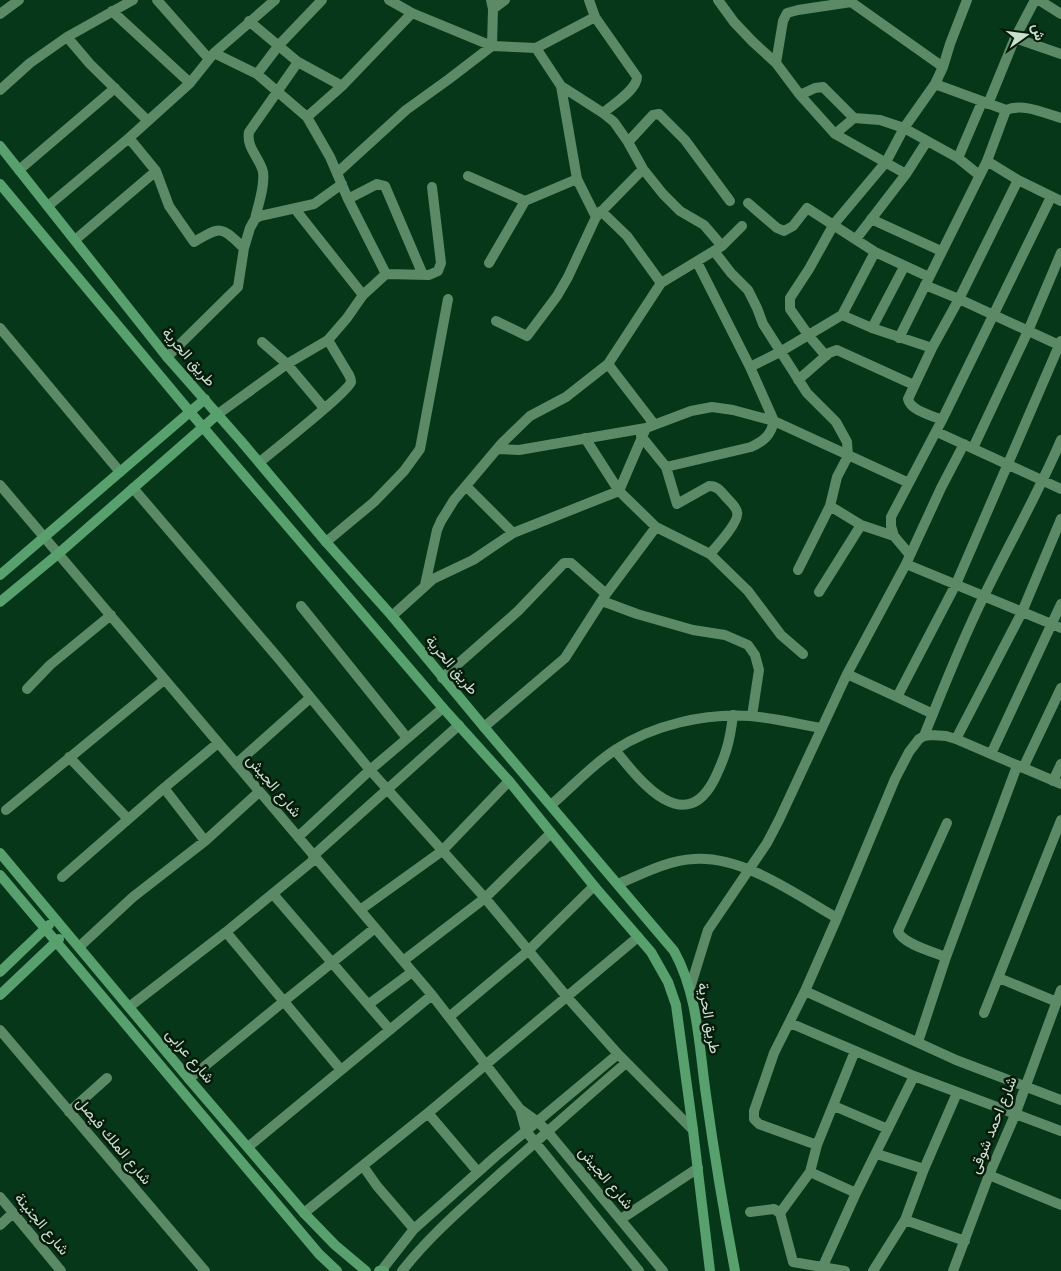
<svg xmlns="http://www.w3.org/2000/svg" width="1061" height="1271" font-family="'Open Sans',Vazirmatn,sans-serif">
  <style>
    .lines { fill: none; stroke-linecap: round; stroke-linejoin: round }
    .street { stroke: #5c8a67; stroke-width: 10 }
    .secondary { stroke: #58a06d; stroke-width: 10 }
    .labels { text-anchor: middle; stroke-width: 5; stroke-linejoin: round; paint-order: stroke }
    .street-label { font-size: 15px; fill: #c8e0cc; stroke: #071a0c }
  </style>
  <rect width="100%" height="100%" fill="#063718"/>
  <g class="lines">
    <!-- street -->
    <path class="street" d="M157 0 209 59
      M389 0 412 13 492 46 536 48 595 17
      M589 0 595 17 637 77C637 90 612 105 603 113
      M718 0 734 22 752 41 776 63 800 95 835 134 906 174
      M851 0V2L943 67
      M1039 0 1061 14
      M493 9 505 0
      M112 11 190 83
      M0 14 19 0
      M249 21 298 62 342 86
      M67 37 90 64 148 121
      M1015 38 1061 54
      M536 48 561 86 577 179 596 217
      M214 53 257 74 307 117 330 157 348 199 386 274
      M776 63 783 21 787 13 798 10 851 2
      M257 74 279 45 322 0
      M935 84 1006 110C1023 103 1044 113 1061 118
      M561 86 603 113 614 122 628 142 643 169 663 194 680 211 704 225 722 246
      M0 90 30 63 67 37 133 0
      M800 95 815 88 823 87 854 118 880 120 904 128 958 158 979 175
      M988 104 1015 38 1035 0
      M307 117 342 86 412 13
      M835 134 854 118
      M129 138 156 171
      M628 142 653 115 659 114 685 140 730 201
      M958 158 982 102
      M987 161 1018 180 1061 201
      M19 170 115 88
      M337 173 406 110 449 79 492 46 493 9 491 0
      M468 176 525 201
      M348 199 377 184 385 186 423 275
      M748 203 777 228 784 231 793 226 807 208 875 252 929 277
      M48 206 129 138 190 83 214 53 275 0
      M295 209 363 295
      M601 211 627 236 661 283
      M255 219C258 205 265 187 263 172 260 158 246 148 249 132L298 62
      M871 219 941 251
      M856 239 906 174 927 141
      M75 240 156 171 169 206 194 242C222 225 221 227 244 248
      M714 251 731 273 748 290 757 308 763 324 807 393 836 422 847 442 848 456 837 477 830 506 798 570
      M489 263 525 201 577 179
      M925 285 959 299 1061 346
      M842 315 872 328 932 348 959 299 1018 180
      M496 321 527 336 557 296 568 277 596 217 643 169
      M0 328 120 472
      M872 328 904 267
      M899 338 987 161 1006 110
      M262 342 287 364 324 408
      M826 356 809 336 790 309V298L809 269 834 224 886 162 904 128 935 84 943 67 950 44 967 0
      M167 357 238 287 244 248 250 228 255 219 260 216 314 204 342 184
      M608 364 654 424
      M750 367 780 352 842 315 875 252
      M798 380 829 353 837 350 914 385
      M218 414 287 364 328 340 347 318 363 295 386 274 429 275 438 271 441 263 432 187
      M942 420 1051 197
      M937 432 1061 489
      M641 436 666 467 677 504 709 486C717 486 720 490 725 496 729 501 736 506 737 512 740 521 716 547 710 554
      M585 438 619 491 656 527 710 554 748 591 781 635 803 654
      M973 448 1028 331 1061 253
      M498 449 519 450 646 428
      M260 462C273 451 348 392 351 382 351 379 350 377 349 375L328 340
      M666 467 751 447C764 441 771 435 774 421L750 367 697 262
      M0 485 432 995 520 1109 538 1122 547 1131 663 1271
      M466 486 513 533
      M133 488 279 659 370 770 485 898 567 997 618 1054 693 1130
      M861 525 894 536
      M326 542 374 502 404 471 420 449 448 299
      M910 555 894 536 891 526V517L942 420C931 415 911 411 908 399L932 348
      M906 564 1061 628
      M425 585 437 530 441 521 454 500 502 443 530 416 566 397 608 364 661 283 722 246 742 226
      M819 592 861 525 830 506
      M602 601 637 614 693 630 725 635 748 645 755 655 759 670 752 716
      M301 606 407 738
      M392 616 433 579 473 560 513 533 619 491 646 428 691 411 712 407 733 410 774 421 909 483
      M847 674 897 697 956 584 1061 341
      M442 678 518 611 564 563H571L606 594
      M27 689 50 665 111 615
      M897 697 933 714
      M484 727 565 658 606 594 656 527
      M924 736C943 689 961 642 984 596 1009 544 1038 494 1061 440
      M956 739 1022 612 1061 519
      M615 750C640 781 685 839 715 778 726 755 730 741 733 715
      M991 754 1061 604
      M69 757 128 819
      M236 764 310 698
      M1023 768 1061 688
      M1053 781 1061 764
      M164 788 205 841
      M551 805C572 787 592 765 615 750 652 725 705 713 750 716 774 718 798 724 822 728
      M6 810 164 680
      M298 837 370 770 443 708
      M313 856 459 725
      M62 877 164 788 218 743
      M618 884C642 874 668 860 694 859 744 856 795 894 837 918
      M273 894 390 1030
      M360 910 442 851 509 781
      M226 932 341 1070
      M79 947 133 897 205 841 259 792
      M946 957C934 952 902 944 898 931L947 823
      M403 961 485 898 551 833
      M999 978 1057 1002
      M690 988 708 930 767 843 779 820 847 674 906 564 941 488 964 444
      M805 991 956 1060 1061 1100
      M369 1004 412 972
      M129 1007 226 932 315 859
      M984 1013 1061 820
      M449 1017 528 951 594 886
      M790 1023 914 1076 1061 1131
      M0 1030 205 1271
      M918 1042 946 957 1017 766
      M189 1079 283 1002 375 928
      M834 1106 888 1129
      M520 1109 526 1131 639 1271
      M69 1112 107 1078
      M428 1113 478 1172
      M817 1145 759 1124 754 1119V1111L774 1053 805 991 837 918 895 779 909 752 919 739 924 736 931 735 946 736 956 739 1061 784
      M248 1147 432 995
      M877 1154 924 1169
      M363 1166 377 1186 414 1229
      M810 1172 856 1193
      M989 1175 1061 1205
      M0 1197 61 1271
      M750 1212 774 1209 780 1213 793 1262 845 1271
      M304 1213 428 1113 638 937
      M780 1213 810 1172 817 1145 855 1051
      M621 1219 698 1168
      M905 1220 965 1241
      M0 1225 13 1213
      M823 1266 856 1193 914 1076
      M381 1271 414 1229 496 1156 618 1054
      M402 1271C431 1234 468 1203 503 1171 544 1135 585 1098 626 1063
      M873 1271 905 1220 924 1169 957 1093
      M953 1271 989 1175 1015 1115 1061 990"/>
    <!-- secondary -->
    <path class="secondary" d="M0 146 167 357 241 441 326 542 392 616 484 727 674 951C698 994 699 1047 706 1095 714 1153 724 1213 735 1271
      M0 184 190 412 443 708 509 781 594 886 651 952 668 982 676 1005 693 1130 710 1271
      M0 575 205 399
      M0 602 58 554 218 414
      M0 853 189 1079 304 1213 335 1245 366 1271
      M0 875 319 1254 337 1271
      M0 972 49 925
      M0 995 59 939
      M379 1271H384"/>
  </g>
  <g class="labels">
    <!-- street labels -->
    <g class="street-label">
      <text transform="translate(189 357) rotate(49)" y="5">طريق الحرية</text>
      <text transform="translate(452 665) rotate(50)" y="5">طريق الحرية</text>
      <text transform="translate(274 786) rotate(50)" y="5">شارع الجيش</text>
      <text transform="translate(709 1018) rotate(80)" y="5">طريق الحرية</text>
      <text transform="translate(190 1056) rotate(50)" y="5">شارع عرابى</text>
      <text transform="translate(993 1125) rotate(-68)" y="5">شارع احمد شوقى</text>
      <text transform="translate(114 1141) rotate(50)" y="5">شارع الملك فيصل</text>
      <text transform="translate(606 1178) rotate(50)" y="5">شارع الجيش</text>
      <text transform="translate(42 1224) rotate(50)" y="5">شارع الجنينة</text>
    </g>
  </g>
  <!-- north arrow -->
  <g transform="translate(1026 35) rotate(76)" stroke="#071a0c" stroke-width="4" paint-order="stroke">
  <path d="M0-4L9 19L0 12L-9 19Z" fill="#c8e0cc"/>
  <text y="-8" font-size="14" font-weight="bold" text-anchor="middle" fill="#c8e0cc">ش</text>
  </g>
</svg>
